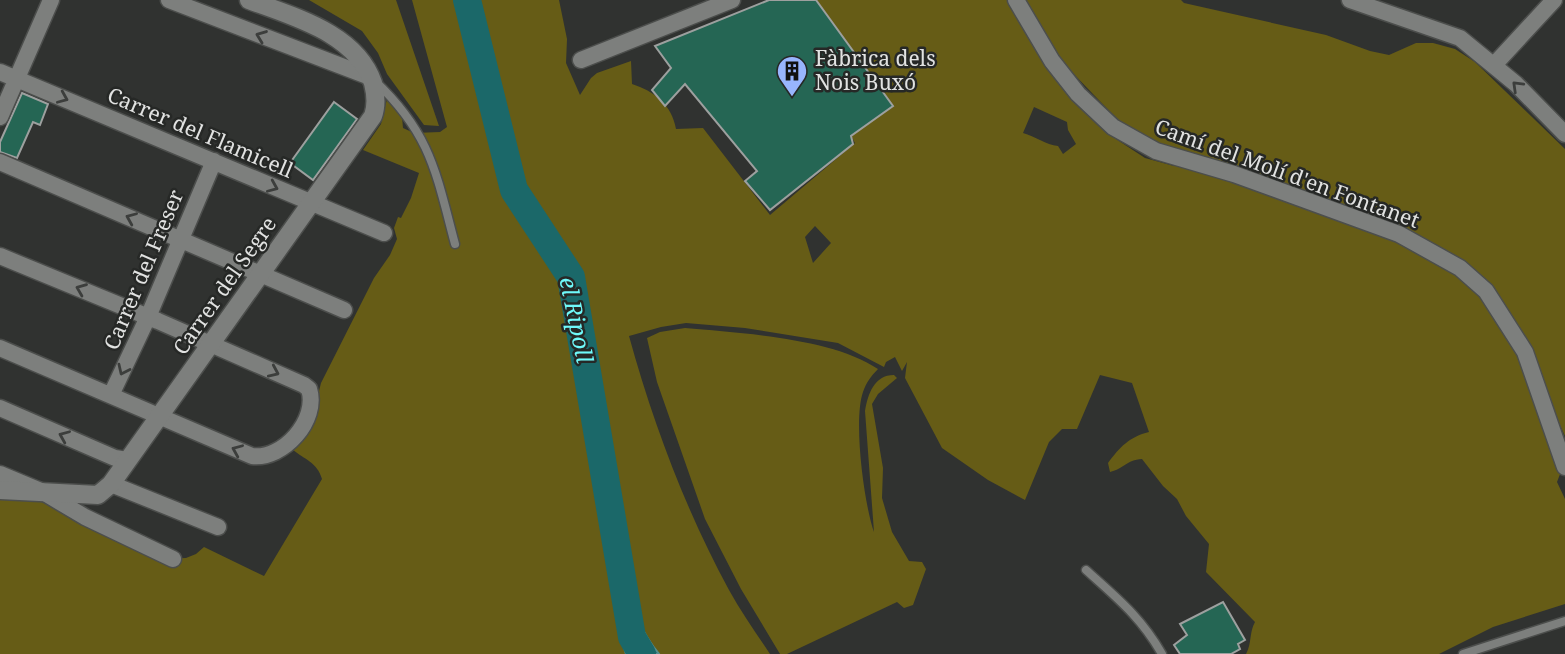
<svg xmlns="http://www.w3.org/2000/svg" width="1565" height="654" font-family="'Noto Serif',serif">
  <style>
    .green { fill: #665c16; fill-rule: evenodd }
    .water { fill: #1b6869; stroke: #568d8d; stroke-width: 2 }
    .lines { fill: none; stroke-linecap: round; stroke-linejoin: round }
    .river { stroke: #1b6869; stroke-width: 28 }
    .building { fill: #256654; stroke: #9da09f; stroke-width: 2 }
    .lane-casing { stroke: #4c4e4c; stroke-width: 11 }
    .street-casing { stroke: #4c4e4c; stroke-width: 19 }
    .secondary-casing { stroke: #4c4e4c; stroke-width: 21 }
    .lane { stroke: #7d7f7d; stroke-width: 8 }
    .street { stroke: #7d7f7d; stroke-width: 16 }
    .secondary { stroke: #7d7f7d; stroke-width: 18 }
    .oneway { stroke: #3c3e3c }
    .labels { text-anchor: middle; stroke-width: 5; stroke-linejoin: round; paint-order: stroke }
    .poi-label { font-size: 21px; fill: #e1e2e1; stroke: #262826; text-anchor: start }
    .street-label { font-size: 21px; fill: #e1e2e1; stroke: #262826 }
    .water-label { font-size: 23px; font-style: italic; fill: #6ff9fa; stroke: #262826 }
  </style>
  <rect width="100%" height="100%" fill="#303230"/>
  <!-- green -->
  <path class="green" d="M309 0H396L439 126 424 125 387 74 378 53 362 31Z
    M412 0H559L567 39 566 63 580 95 591 78 597 73 631 61 632 84C654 91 672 105 676 129L703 128 770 215 855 143 851 136 893 106 816 0H1007L1045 64 1116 139 1145 158 1174 166 1192 162 1119 121 1065 65 1045 39 1024 0H1181L1184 3 1326 35 1370 51 1389 55 1416 43H1433L1455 49 1475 62 1565 149V436L1528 359 1562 469 1557 482 1565 499V604L1493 627 1439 654H1246C1252 643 1249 633 1255 622L1206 572 1209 544 1186 516 1177 499 1163 486 1142 459C1126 460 1124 469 1110 472L1108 463C1120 447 1129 437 1149 432L1132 383 1100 375 1077 429H1062L1049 442 1025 500 988 480 942 448 905 378 907 362 902 371 895 357 886 362 884 367 838 343 745 328 686 323 661 327 629 336C653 423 686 511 729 590 741 612 756 633 770 654H0V497L49 502 161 559 186 558 196 554 204 547 264 576 322 479C317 462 305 460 292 449L317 399 321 383 374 278 390 255 397 239 394 228 398 217 401 218 411 198 419 173 363 150 381 124 387 99 402 117 403 128 414 133 440 132 447 127ZM1034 107 1067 122 1068 130 1076 144 1063 154 1058 146C1046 145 1035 136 1023 133ZM815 226 831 243 813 263 805 237Z
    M685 328C741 333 833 338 878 369 871 376 866 383 863 392 853 420 864 504 874 532L865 411C868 394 874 375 894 375L897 378 878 394 872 404 883 468 882 498 892 532 909 561 922 562 926 569 913 605 904 608 897 602 787 654H780L741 589 705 519 657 382 647 338 660 332Z"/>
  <!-- water -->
  <path class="water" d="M622 579C631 606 641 632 659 654H626L623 644Z"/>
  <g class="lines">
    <!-- river -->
    <path class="river" d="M467 0 514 190 571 277 632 637 642 654"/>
  </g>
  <!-- building -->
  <path class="building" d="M769 0H816L893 106 851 136 853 144 770 210 745 181 757 171 685 84 665 106 652 90 671 68 655 46Z
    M22 93 48 104 40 125 33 122 17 158 0 152V142Z
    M334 102 357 119 313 180 290 163Z
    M1223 602 1245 640 1238 644 1240 649 1231 654H1180L1174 645 1187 635 1180 624Z"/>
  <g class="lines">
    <!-- lane casing -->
    <g class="lane-casing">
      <path id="lane" d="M375 81C431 134 436 173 455 244
        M1086 570C1117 598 1141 617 1162 654
        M1463 654 1565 621"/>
    </g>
    <!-- street casing -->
    <g class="street-casing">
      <path id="street" d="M169 0 370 77
        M1016 0 1052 61 1078 94 1113 127 1156 151 1234 174 1399 234 1460 268 1486 291 1525 352 1565 467
        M1350 0 1460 38 1516 84 1565 134
        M581 60 732 0
        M1494 65 1554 0
        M0 72 384 233
        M0 117 51 0
        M0 162 344 310
        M0 256 158 321 304 385 309 389C319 420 283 460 252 456L0 348
        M111 395 148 317 214 161
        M0 408 115 458 127 460
        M0 474 43 492 85 517 173 559
        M111 484 218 527"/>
    </g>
    <!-- secondary casing -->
    <g class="secondary-casing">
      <path id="secondary" d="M0 490 98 495 111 484 373 116C377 105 376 95 373 83 356 33 294 17 249 0"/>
    </g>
    <!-- lane -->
    <use href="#lane" class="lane"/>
    <!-- street -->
    <use href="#street" class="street"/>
    <!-- secondary -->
    <use href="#secondary" class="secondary"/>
  </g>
  <!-- one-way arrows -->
  <defs><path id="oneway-chevron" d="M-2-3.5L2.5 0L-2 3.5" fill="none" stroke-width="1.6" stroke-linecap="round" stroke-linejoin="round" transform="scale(1.75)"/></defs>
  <g class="oneway">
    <use href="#oneway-chevron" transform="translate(261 36) rotate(-159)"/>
    <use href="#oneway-chevron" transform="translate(1517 86) rotate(-136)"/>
    <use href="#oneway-chevron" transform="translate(63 98) rotate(23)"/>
    <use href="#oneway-chevron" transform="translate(273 187) rotate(23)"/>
    <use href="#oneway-chevron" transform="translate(131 218) rotate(-157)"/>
    <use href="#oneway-chevron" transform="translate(81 289) rotate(-158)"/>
    <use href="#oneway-chevron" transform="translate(123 370) rotate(115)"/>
    <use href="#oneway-chevron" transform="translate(274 372) rotate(24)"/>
    <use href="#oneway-chevron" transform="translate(64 436) rotate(-157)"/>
    <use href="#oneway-chevron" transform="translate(237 450) rotate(-157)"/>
  </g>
  <!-- icons -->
  <defs>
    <g id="building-pin" transform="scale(1.575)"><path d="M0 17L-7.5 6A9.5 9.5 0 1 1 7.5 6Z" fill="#98b5fd" stroke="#262826"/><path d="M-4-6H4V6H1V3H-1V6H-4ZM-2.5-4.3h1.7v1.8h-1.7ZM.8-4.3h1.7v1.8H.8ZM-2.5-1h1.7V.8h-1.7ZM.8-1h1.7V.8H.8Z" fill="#111"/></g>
  </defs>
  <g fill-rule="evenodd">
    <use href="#building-pin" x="792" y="71"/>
  </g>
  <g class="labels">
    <!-- poi labels -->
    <g class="poi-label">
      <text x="815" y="66">Fàbrica dels<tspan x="815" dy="24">Nois Buxó</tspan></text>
    </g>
    <!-- street labels -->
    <g class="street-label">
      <text transform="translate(200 133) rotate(23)" y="7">Carrer del Flamicell</text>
      <text transform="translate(1287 174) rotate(20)" y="7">Camí del Molí d'en Fontanet</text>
      <text transform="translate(144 270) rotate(-67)" y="7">Carrer del Freser</text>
      <text transform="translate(225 286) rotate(-55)" y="7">Carrer del Segre</text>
    </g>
    <!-- water labels -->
    <g class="water-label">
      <text transform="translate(576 320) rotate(78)" y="8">el Ripoll</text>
    </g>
  </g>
</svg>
